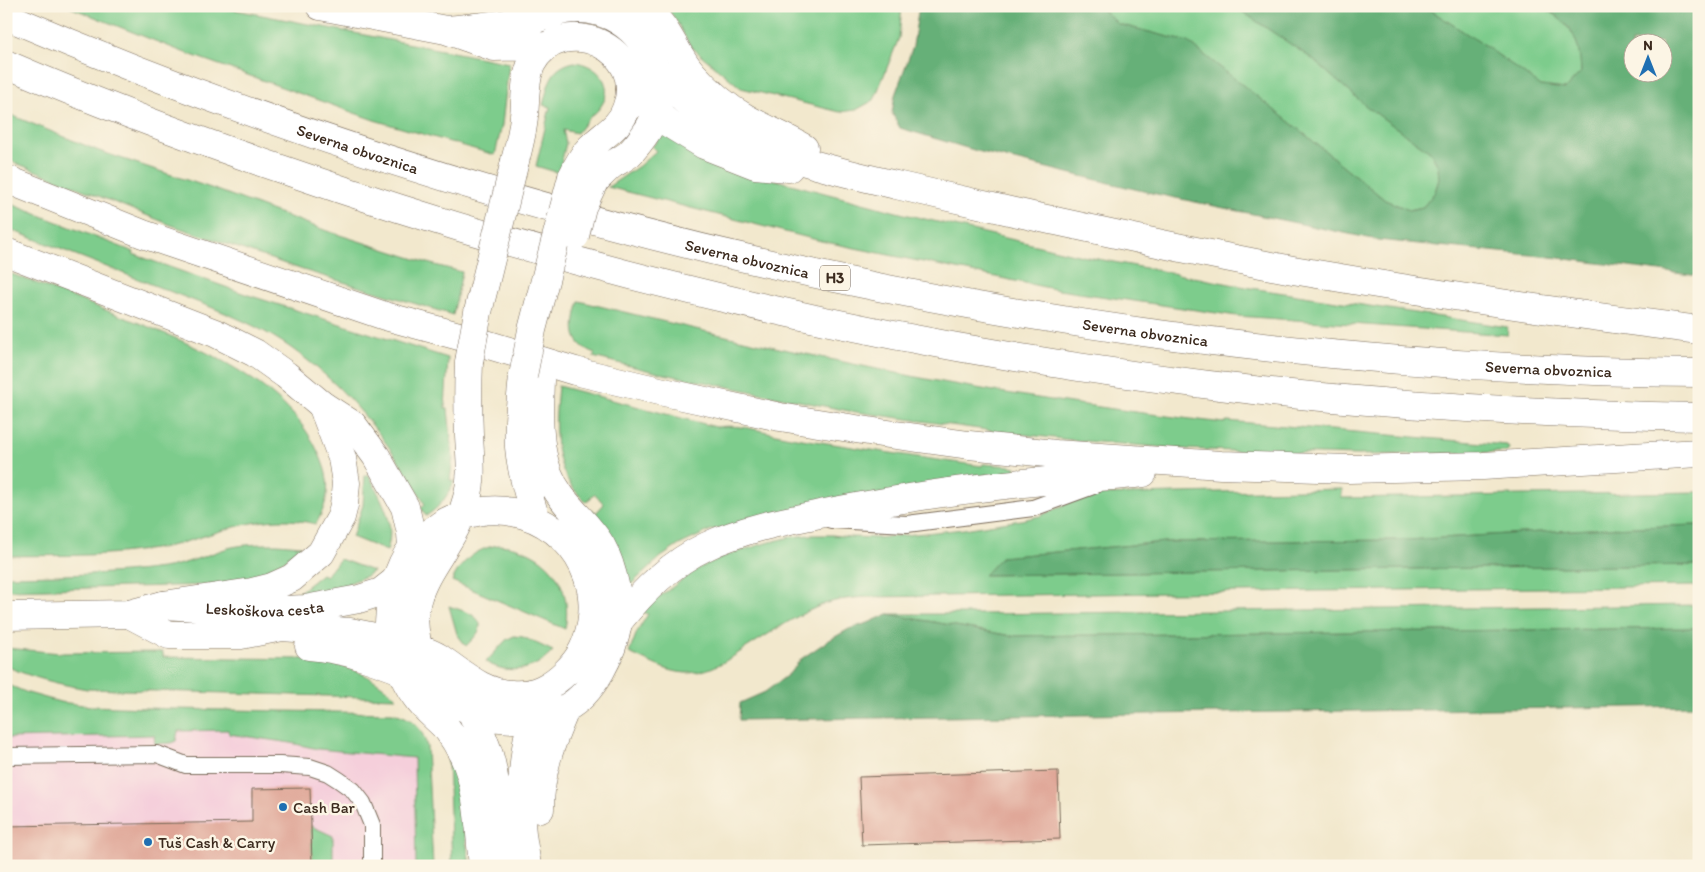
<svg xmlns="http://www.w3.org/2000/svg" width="1705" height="872" font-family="Itim,sans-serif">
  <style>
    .built { fill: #f5cfdb }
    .green { fill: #7dcc8c; stroke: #5c7b55 }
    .forest { fill: #66b078; stroke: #506d4b; fill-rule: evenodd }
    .building { fill: #dfa596 }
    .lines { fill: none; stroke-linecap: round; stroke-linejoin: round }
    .service-casing { stroke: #7b6c5b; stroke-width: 18 }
    .tertiary-casing { stroke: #7b6c5b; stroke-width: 29 }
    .secondary-casing { stroke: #7b6c5b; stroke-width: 29 }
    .trunk-casing { stroke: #7b6c5b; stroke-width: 29 }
    .service { stroke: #fff; stroke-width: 16 }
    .tertiary { stroke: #fff; stroke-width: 28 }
    .secondary { stroke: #fff; stroke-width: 28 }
    .trunk { stroke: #fff; stroke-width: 28 }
    .secondary-bridge-casing { stroke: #7b6c5b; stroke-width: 29; stroke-linecap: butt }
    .secondary-bridge { stroke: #fff; stroke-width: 28 }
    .poi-dot { fill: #1f6fb2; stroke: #fcf5e5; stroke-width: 2 }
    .labels { text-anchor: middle; stroke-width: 5; stroke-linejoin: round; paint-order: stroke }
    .shield { fill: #fcf5e5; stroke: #75675a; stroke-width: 1 }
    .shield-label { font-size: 15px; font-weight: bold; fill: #3b2a1e }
    .street-label { font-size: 16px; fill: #3b2a1e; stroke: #fcf5e5 }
    .poi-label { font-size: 16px; fill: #3b2a1e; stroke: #fcf5e5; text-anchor: start }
  </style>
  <rect width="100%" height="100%" fill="#fcf5e5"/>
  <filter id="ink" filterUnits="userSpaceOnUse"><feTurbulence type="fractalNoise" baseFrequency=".02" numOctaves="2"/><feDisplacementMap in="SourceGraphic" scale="10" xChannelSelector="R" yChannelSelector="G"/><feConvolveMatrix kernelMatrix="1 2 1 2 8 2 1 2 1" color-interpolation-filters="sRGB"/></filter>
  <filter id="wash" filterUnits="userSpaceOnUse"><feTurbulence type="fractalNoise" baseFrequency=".0096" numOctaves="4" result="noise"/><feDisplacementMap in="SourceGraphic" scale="20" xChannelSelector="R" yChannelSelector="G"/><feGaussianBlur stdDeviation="1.12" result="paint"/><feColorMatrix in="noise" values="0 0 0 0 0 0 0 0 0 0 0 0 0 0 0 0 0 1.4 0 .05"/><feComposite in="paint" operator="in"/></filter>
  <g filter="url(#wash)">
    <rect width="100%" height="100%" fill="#f2e8cd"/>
    <!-- built -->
    <path class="built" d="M228 730 414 731 416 866H6V734Z"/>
    <!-- green -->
    <path class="green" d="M67 6H215L509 63 502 125 495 155 374 120 183 52Z
      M665 6H902L899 38 874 100 856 110 840 112 741 88 690 46 676 20Z
      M1099 6H1234L1311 58 1366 106 1430 152 1438 166 1439 179 1435 192 1423 207 1409 210 1385 200 1297 128 1188 42 1118 24Z
      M1424 6H1543L1561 20 1574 34 1580 53 1581 72 1565 89 1541 86 1487 47Z
      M574 62C597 64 616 85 601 106 598 111 594 114 590 117 585 122 581 128 577 133L563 130 566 143 559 173 536 166 550 107 543 105C549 84 549 68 574 62Z
      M6 113 99 151 217 190 327 231 431 264 462 272 453 315 303 270 171 225 6 159Z
      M662 134 753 174 904 214 1082 256 1251 288 1507 327 1508 335 1237 316 1059 290 821 241 608 187 639 166 656 151 652 147Z
      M6 202 134 252 133 254 248 295 448 358 445 408 448 409 453 458 450 480 454 481C448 496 440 507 426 516L421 508 425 505 421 497C387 439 347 387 291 348 267 331 240 319 213 308L6 228Z
      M6 272C42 285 77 299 113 313 183 340 285 378 318 452 331 479 331 497 316 524 264 511 223 532 174 545 162 548 149 550 137 551 94 557 49 555 6 556Z
      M579 301C692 329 806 355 921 378 1021 397 1122 411 1224 423L1227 421 1507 445 1509 448 1507 452 1358 455 1282 453 1184 449 1072 440 1001 432 849 411 659 373 593 357 595 353C568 344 573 323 579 301Z
      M558 386 716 427C742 423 770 434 796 438 858 448 920 458 982 466L983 464 1012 466 1016 467 1015 471 711 530 679 545 661 557 629 586 589 513 592 510 596 513 604 504 595 494 586 502C551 472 554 429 558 386Z
      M365 475H369C382 502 396 521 387 551L352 537 363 505Z
      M1342 489 1341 498 1699 492V525L1607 528 1408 540 1165 542 1001 557 985 575 1699 565V586L867 597C849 598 831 600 815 608 792 618 767 635 746 648 728 660 709 673 686 673 666 672 648 661 629 653L637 632 648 614 643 612 653 601 699 568 725 556 766 543 791 537 810 535H832L850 537 877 538 964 529 1021 520 1040 516 1077 499 1095 495Z
      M277 544 301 546 286 560 266 570 267 575 254 579 213 585 6 590V576C58 575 111 575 162 568 185 565 206 555 228 548 244 544 261 544 277 544Z
      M499 545C545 548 574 583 565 629L452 581C461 561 477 548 499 545Z
      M340 559 373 571 366 576 347 584 348 589 298 596V593L322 574 326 576Z
      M1699 605V628L1012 636 888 614H980Z
      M449 606C459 610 486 615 479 631 476 636 470 642 466 646L457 634Z
      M514 636 523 637 553 651C537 670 509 676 486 662L506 640Z
      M6 648 60 653 163 652V657L306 659C343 664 369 672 397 698L87 689C59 684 32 678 6 666Z
      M6 684 28 693 60 702 91 706 176 709 393 713C412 717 423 728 427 747L433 866H416L414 758 318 749 291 743 229 734 228 730 178 731 176 741 171 743 155 744 154 735 6 738Z
      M448 760 456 777 458 788 470 866H452Z
      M311 826 333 836V866H312Z"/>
    <!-- forest -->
    <path class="forest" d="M919 6H1099L1118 24 1188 42 1297 128 1385 200 1409 210 1423 207 1435 192 1439 179 1438 166 1430 152 1366 106 1311 58 1234 6H1424L1487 47 1541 86 1565 89 1581 72C1579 35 1572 27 1543 6H1699V276L1551 257 1378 240 1147 192 977 151 900 128 892 113 895 95 913 46ZM1632 42H1662V72H1632Z
      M1699 525V565L984 575 1001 557 1165 542 1408 540 1607 528Z
      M888 614 1012 636 1699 628V706L739 720 740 703 765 692 789 674 801 659 826 642 849 629 868 623Z"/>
    <g id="blocks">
      <!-- building -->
      <path class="building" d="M1058 771 1060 839 862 845 859 777Z
        M310 788 312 866H6V826L252 822V789Z"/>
    </g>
  </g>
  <g filter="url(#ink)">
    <use href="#blocks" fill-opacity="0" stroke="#7b6c5b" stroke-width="1"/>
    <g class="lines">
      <!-- service casing -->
      <g class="service-casing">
        <path id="service" d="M831 520 907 524 1033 508 1096 485
          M6 756 157 754 186 765H280L310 767 328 773 339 780 353 790 363 803 372 825V866"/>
      </g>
      <!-- tertiary casing -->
      <g class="tertiary-casing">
        <g id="tertiary">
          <path d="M129 614 169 635H241L282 627 350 632 390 640 412 647"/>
          <path id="s1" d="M6 616 129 614 163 605 264 611 305 609 359 599 381 592 395 581"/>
          <path d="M309 646C349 649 382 663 419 677"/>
        </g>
      </g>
      <!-- secondary casing -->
      <g class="secondary-casing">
        <path id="secondary" d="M320 6 446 30 494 47 547 46
          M446 30C466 28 486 26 506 23 515 22 524 22 533 20 544 17 554 12 565 10 605 4 640 27 654 65 661 85 660 112 648 130 642 139 636 147 629 154 624 158 618 161 613 164 606 169 600 176 594 182
          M515 161C519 146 523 131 524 116 526 99 524 79 532 63 562 10 650 48 626 109 620 127 603 135 590 148 582 156 577 166 572 177
          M469 362C468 386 468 410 469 435 470 457 473 477 467 498 452 559 392 587 423 659 427 666 429 676 434 683 437 688 445 692 450 696 456 701 463 708 471 711 474 713 479 714 483 715 507 721 526 720 550 713 555 711 561 710 566 708 594 693 613 653 618 623 620 613 618 600 616 589 613 574 609 559 601 545 585 519 560 504 548 473 537 444 539 411 540 380
          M523 376C521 400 517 423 519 447 521 471 528 495 536 519
          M419 649C425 651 432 653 438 657 461 672 482 693 511 694 534 696 551 687 567 671 581 657 587 644 591 624 603 557 543 500 477 512 463 515 449 518 438 527 429 533 419 540 412 548 397 567 390 599 389 623 389 644 403 680 416 697 424 709 438 719 448 730 453 737 459 747 463 755 479 788 479 830 483 866
          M471 711C478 728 487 744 491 762 499 796 499 831 501 866
          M540 809C540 770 551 743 566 708
          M527 866C525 851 521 835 521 820 521 783 524 737 538 702"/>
      </g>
      <!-- trunk casing -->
      <g class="trunk-casing">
        <g id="trunk">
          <path d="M643 6C652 14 660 22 666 32 675 46 682 62 693 74 708 91 726 107 746 118 765 129 784 136 804 148"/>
          <path id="s2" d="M6 16C539 244 1119 368 1699 373"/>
          <path d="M6 64C97 103 190 138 284 170 603 281 935 356 1271 392 1413 407 1556 414 1699 417"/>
          <path d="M656 69C681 101 707 123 744 140 793 161 845 173 896 185 936 194 975 203 1014 212 1106 232 1199 253 1293 270 1427 293 1563 313 1699 330"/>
          <path d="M630 89 668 123 704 145 755 165 789 168"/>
          <path d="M6 179 143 234 385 316 459 336 575 371 664 392 780 417 881 433 969 445 1056 454 1221 465 1349 469 1483 466 1699 453"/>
          <path d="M6 252 215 333 255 353 286 375 322 405 353 425 376 456 405 507 411 533 412 548"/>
          <path d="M163 605 252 592 272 587 292 578 321 553 341 517 344 505 346 483 342 458 322 405"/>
          <path d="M619 621C644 590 671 563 707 546 747 527 792 520 835 511 894 500 954 490 1014 484 1057 479 1100 478 1143 473"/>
        </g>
      </g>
      <!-- service -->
      <use href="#service" class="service"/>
      <!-- tertiary -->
      <use href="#tertiary" class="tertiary"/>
      <!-- secondary -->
      <use href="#secondary" class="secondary"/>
      <!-- trunk -->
      <use href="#trunk" class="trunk"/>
      <!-- secondary-bridge casing -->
      <g class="secondary-bridge-casing">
        <path id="secondary-bridge" d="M575 236 582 207 594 182
          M469 362 478 312 515 161
          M523 376 532 330 572 177"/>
      </g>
      <!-- secondary-bridge -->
      <use href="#secondary-bridge" class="secondary-bridge"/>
    </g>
  </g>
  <!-- markers -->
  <g class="poi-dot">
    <circle cx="283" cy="807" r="5"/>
    <circle cx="148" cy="842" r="5"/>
  </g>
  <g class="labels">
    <!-- shield labels -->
    <rect class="shield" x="820" y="265.5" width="30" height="25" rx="4"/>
    <g class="shield-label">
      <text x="835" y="283">H3</text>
    </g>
    <!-- street labels -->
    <g class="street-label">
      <text dy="6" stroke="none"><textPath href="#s2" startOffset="376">Severna obvoznica</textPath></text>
      <text dy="6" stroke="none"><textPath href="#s2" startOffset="781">Severna obvoznica</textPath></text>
      <text dy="6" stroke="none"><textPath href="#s2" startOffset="1186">Severna obvoznica</textPath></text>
      <text dy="6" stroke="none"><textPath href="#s2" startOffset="1591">Severna obvoznica</textPath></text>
      <text dy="6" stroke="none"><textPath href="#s1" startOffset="260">Leskoškova cesta</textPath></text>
    </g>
    <!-- poi labels -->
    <g class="poi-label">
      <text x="293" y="813">Cash Bar</text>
      <text x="158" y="848">Tuš Cash &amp; Carry</text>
    </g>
  </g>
  <!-- margin -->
  <rect width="1705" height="872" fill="none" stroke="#fcf5e5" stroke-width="25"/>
  <!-- north arrow -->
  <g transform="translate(1648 58)"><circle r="24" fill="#fcf5e5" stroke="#afa495"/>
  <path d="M0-4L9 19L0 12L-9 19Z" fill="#1f6fb2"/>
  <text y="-8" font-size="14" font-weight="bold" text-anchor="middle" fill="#3b2a1e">N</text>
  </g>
</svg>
